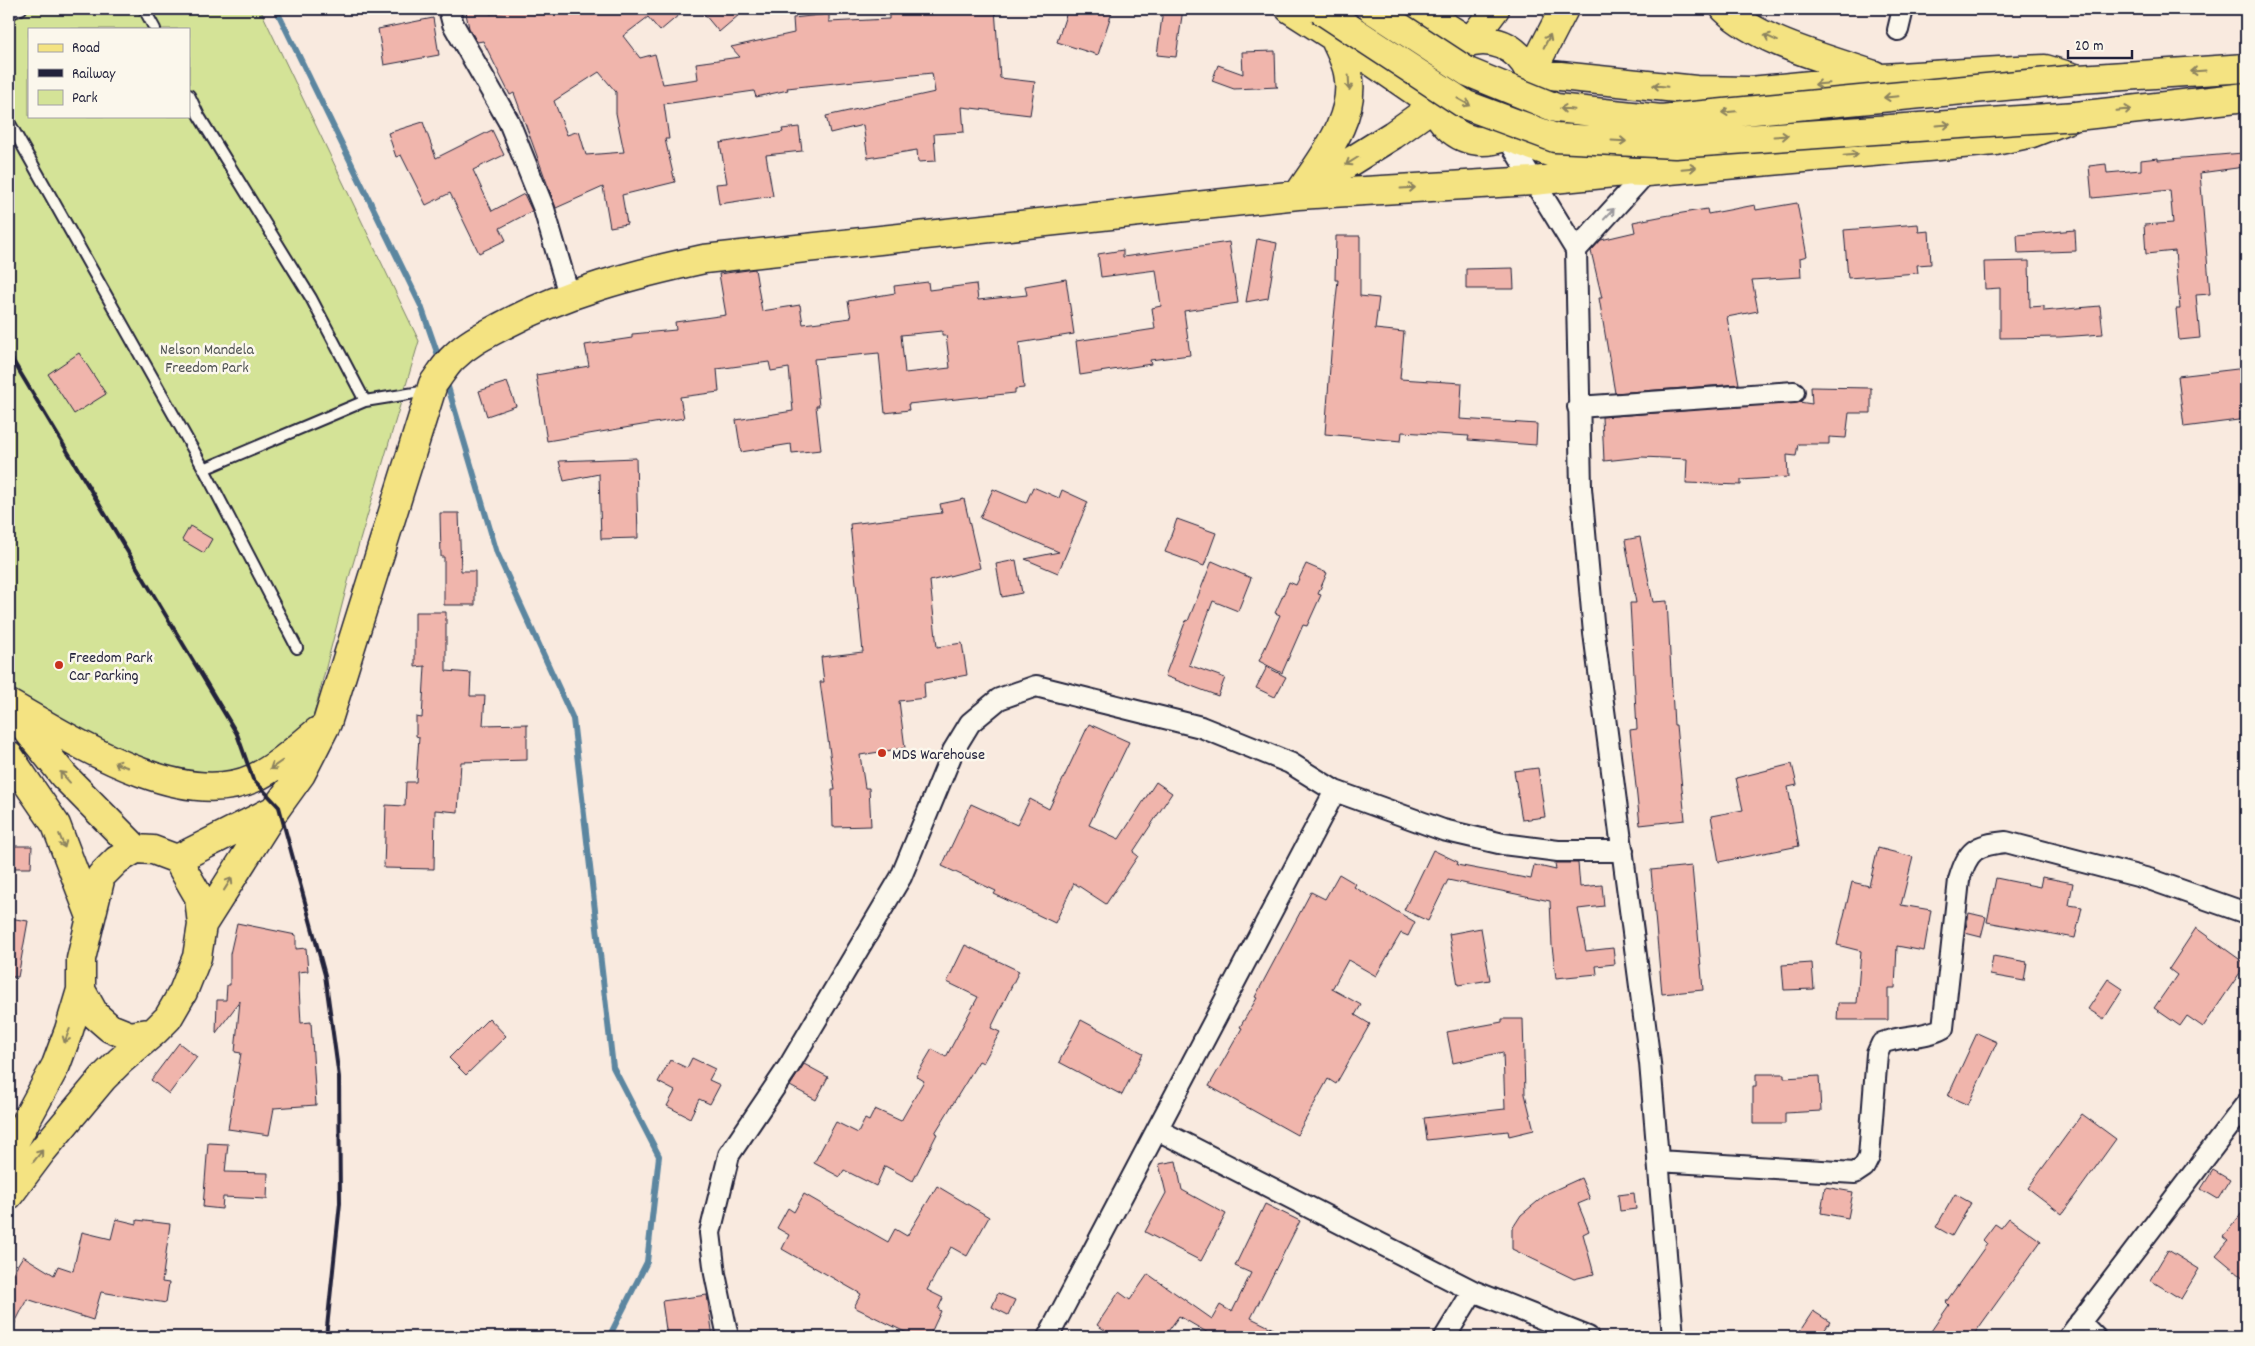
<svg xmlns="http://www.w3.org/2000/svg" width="2255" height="1346" font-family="Dekko,sans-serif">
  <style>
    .green { fill: #d4e397; stroke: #7b8269; fill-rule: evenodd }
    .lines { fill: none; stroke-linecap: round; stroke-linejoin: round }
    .stream { stroke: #5c86a0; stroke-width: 6 }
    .building { fill: #f0b5ac; stroke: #22223b; fill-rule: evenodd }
    .service-casing { stroke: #22223b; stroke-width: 14 }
    .minor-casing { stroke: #22223b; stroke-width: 24 }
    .primary-casing { stroke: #22223b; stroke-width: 31 }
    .service { stroke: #fbf7ec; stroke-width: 10 }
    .minor { stroke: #fbf7ec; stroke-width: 20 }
    .primary { stroke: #f4e382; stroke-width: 28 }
    .rail { stroke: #22223b; stroke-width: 4 }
    .primary-bridge-casing { stroke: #22223b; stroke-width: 31; stroke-linecap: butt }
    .primary-bridge { stroke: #f4e382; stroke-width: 28 }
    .oneway { stroke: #8b825e }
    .oneway2 { stroke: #99979c }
    .poi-dot { fill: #c8321e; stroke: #fbf7ec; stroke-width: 2 }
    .labels { text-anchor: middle; stroke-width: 5; stroke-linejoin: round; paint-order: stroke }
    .park-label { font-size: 16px; fill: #4e5252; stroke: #fbf7ec }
    .poi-label { font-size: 16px; fill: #22223b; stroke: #fbf7ec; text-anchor: start }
  </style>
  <rect width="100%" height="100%" fill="#f9eadf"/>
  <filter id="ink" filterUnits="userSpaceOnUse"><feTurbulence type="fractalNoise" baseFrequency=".02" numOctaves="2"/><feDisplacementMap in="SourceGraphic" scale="10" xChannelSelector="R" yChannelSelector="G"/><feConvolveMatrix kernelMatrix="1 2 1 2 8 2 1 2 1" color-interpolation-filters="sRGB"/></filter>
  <g filter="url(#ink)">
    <!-- green -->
    <path class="green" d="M9 9H260L419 341 350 574 300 768 237 796 115 761 9 696ZM29 29H189V116H29Z"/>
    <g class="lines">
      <!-- stream -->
      <path class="stream" d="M276 9 421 306 440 361
        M446 380 497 553 573 719 613 1067 659 1156 647 1262 609 1337"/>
    </g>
    <!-- building -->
    <path class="building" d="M465 9H489L490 14 519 9H686L660 31 648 17 623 36 640 58 655 54 663 84 698 79 696 63 740 57 731 47 794 33 793 18 829 14V22L889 19V9H995L1000 78 1035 82 1030 115 962 107 964 132 934 134 936 161 918 162 917 150 868 158 863 125 830 133 826 116 935 92 932 73 787 88 788 90 756 97 754 91 664 104 669 139H665L675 182 622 195 627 224 610 227 603 187 556 208 514 93 510 95 483 41 477 42 469 28ZM599 72 616 92V113L624 152 586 155 579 131 567 135 554 101Z
      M700 9H746L719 32Z
      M1068 9H1113L1098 55 1057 42Z
      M1163 9H1183L1176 57 1157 55Z
      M433 18 439 55 384 65 378 29Z
      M1275 51 1276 86 1278 87 1234 89 1212 81 1218 65 1243 74 1242 52Z
      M423 122 436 158 492 130 504 155 473 170 492 211 524 194 532 211 500 228 506 240 479 253 450 193 426 205 401 155 396 157 388 133Z
      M799 127 802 151 766 155 773 196 719 204 716 184 727 183 720 143 783 132 782 129Z
      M2243 153 2244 167 2200 173 2210 294 2196 295 2200 338 2179 340 2176 309H2180L2175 251 2146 254 2144 225 2173 223 2170 190 2092 198 2089 166 2106 164 2107 173 2141 170V160L2158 158V160Z
      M1797 203 1807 256 1800 258 1801 277 1752 280 1758 311 1727 317 1739 384 1615 393 1599 298H1602L1591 251 1601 240 1635 232 1633 222 1664 216 1707 209 1708 214 1755 205 1756 210Z
      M1918 224 1919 232 1929 231 1931 264 1917 265 1918 273 1848 278 1844 230Z
      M2075 230 2076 251 2018 253 2017 235Z
      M1336 236H1360V296L1379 298 1375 329 1404 332 1400 379 1462 383 1460 419 1537 424 1536 445 1468 440 1469 436 1402 432 1401 441 1325 434 1333 327 1338 280H1335Z
      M1257 239 1277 243 1268 298 1246 302Z
      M1229 242 1238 303 1184 311 1190 355 1150 360 1151 364 1080 375 1076 341 1155 329 1152 308 1161 306 1156 270 1101 277 1098 254 1123 250V257Z
      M2029 261 2030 307 2044 306V311L2100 306 2103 334 2060 337 2000 338V288L1985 289 1984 262Z
      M1513 268 1514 289H1466V269Z
      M755 269 762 311 800 305 803 324 851 318 848 301 895 293 894 286 928 282 929 290 976 284 978 300 1027 295 1025 286 1066 279 1074 334 1019 343 1024 388 1015 389V393L908 404 909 410 885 413 879 353 814 359 819 406H816L821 450 792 453 791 444 741 452 736 420 793 411 789 368 771 371 769 362 717 369 719 392 680 397 684 418 547 441 536 375 589 366 585 345 632 338V334L676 330 675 322 726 315 719 274ZM942 331V335H946L950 368 905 373 901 335Z
      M79 353 106 394 74 414 48 374Z
      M2246 368V419L2184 427 2178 376Z
      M507 382 516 406 487 416 479 391Z
      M1811 387 1871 388V413H1849L1846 438 1829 437V444H1798L1796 456 1787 455 1788 477 1741 480V485L1686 483 1687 459 1642 457 1604 461 1602 417 1799 402 1812 404Z
      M636 458 638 538 601 539 599 474 564 481 559 461Z
      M1033 487 1059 498 1062 490 1088 502 1058 573 1025 559 1059 552 980 518 993 489 1026 503Z
      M964 499 980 568 930 581 937 647 962 643 967 675 924 683 925 698 899 701 905 748 860 755 865 788H869L871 826 833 827 832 790H835L820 682H824L821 657 863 652 850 524 942 513 940 504Z
      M440 513H459L461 571H475V605H444V557H441Z
      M1177 519 1216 533 1204 566 1165 552Z
      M190 526 212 539 204 553 182 540Z
      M1640 537 1653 602 1667 601 1674 725H1676L1685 820 1640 825 1630 730 1637 729 1630 603H1636L1625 540Z
      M1016 560 1022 593 1002 597 996 564Z
      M1212 561 1251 578 1238 611 1213 601 1189 665 1225 678 1218 696 1165 676 1186 620 1188 621Z
      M1306 564 1327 573 1318 594 1321 595 1307 626 1303 625 1282 673 1259 661 1280 615 1275 613 1289 582 1296 585Z
      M415 612H446V671L471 673 470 696H485L483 725 527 724V760L461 762 458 812 435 810 434 869 384 868 386 805 405 806 406 782H416L419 737 416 736V717L422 718 425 666 415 667Z
      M1267 667 1286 677 1275 697 1256 688Z
      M1089 724 1129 742 1089 825 1119 839 1156 782 1172 793 1133 852 1138 856 1106 904 1074 883 1055 923 994 894 996 891 942 866 971 804 1017 825 1030 799 1049 809Z
      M1792 764 1797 785 1788 787 1799 846 1719 862 1711 816 1743 810 1736 778Z
      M1538 768 1545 817 1522 820 1514 771Z
      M9 846H32L31 868H9Z
      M1878 848 1913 857 1901 905 1931 910 1924 951 1897 946 1895 988H1888V1020H1837L1838 1003H1857L1861 951 1837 945 1852 882 1869 886Z
      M1433 850 1458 862 1457 865 1531 879 1534 865 1556 870 1555 863H1578L1580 887 1602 885 1604 906 1578 909 1586 951 1613 948 1615 964 1596 966 1597 974 1556 978 1552 946 1550 901 1448 880 1428 921 1404 910Z
      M1692 866 1703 990 1662 994 1651 870Z
      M1339 874 1356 884 1354 887 1415 922 1408 936 1401 933 1376 976 1348 960 1332 989 1361 1005 1355 1015 1370 1024 1336 1084 1328 1079 1297 1135 1209 1086 1242 1028 1240 1027 1257 998 1255 997 1311 892 1325 899Z
      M2042 877 2073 883 2069 905 2082 907 2075 938 1987 922 1996 878 2040 887Z
      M1969 913 1986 917 1981 937 1965 933Z
      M9 918 28 921 18 977H9Z
      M237 923 296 935V949L306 948 308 971 298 972 301 1023 311 1022 316 1105 274 1108 269 1135 228 1129 241 1053 235 1052 240 1001 216 1033 217 1000H226L227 985H230V954Z
      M1481 928 1490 980 1458 985 1449 934Z
      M2196 928 2246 964 2203 1027 2187 1016 2180 1026 2154 1008 2177 975 2169 969Z
      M965 945 1019 971 991 1028 1000 1032 983 1063 979 1061 935 1133 937 1134 913 1181 885 1166 876 1186 844 1170 840 1177 814 1163 836 1122 858 1133 865 1119 869 1121 875 1109 901 1121 924 1081 916 1076 932 1049 946 1057 978 997 947 982Z
      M1993 956 2027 962 2024 981 1990 975Z
      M1812 963 1814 989 1784 990 1782 965Z
      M2108 979 2123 989 2104 1019 2088 1009Z
      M489 1018 506 1036 466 1075 449 1058Z
      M1502 1019H1523L1525 1094 1534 1130 1509 1136 1508 1131 1427 1140 1424 1118 1505 1109 1503 1052 1453 1063 1447 1032 1502 1022Z
      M1081 1020 1143 1053 1122 1095 1059 1062Z
      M1977 1033 1997 1042 1968 1105 1948 1096Z
      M179 1043 197 1057 169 1094 151 1080Z
      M692 1058 715 1069 709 1080 720 1085 710 1104 699 1099 690 1118 667 1106 675 1091 658 1082 670 1060 687 1068Z
      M804 1064 828 1077 816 1100 790 1086Z
      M1756 1074H1784V1078L1819 1076 1821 1111 1785 1113V1124H1753V1087H1756Z
      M2082 1114 2116 1139 2062 1214 2028 1188Z
      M208 1143 228 1144 225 1172 268 1173 267 1199 223 1197 222 1209 203 1207Z
      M1176 1161 1182 1190 1226 1214 1201 1261 1145 1232 1166 1193 1159 1164Z
      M2213 1170 2230 1180 2218 1199 2201 1189Z
      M1581 1178 1590 1199 1578 1204 1589 1231 1583 1234 1594 1274 1574 1279 1512 1249V1229L1521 1215 1548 1193Z
      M937 1186 989 1217 967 1256 951 1247 927 1290 943 1298 938 1309 941 1311 929 1337H915L854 1307 861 1294 782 1249 789 1235 777 1228 788 1208 794 1212 804 1194 888 1242 895 1229 907 1236Z
      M1825 1187 1853 1192 1848 1218 1821 1213Z
      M1634 1193 1636 1209 1620 1211 1618 1195Z
      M1955 1194 1971 1203 1952 1236 1936 1227Z
      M1265 1204 1300 1221 1251 1318 1290 1337H1215L1179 1316 1164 1337H1115L1097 1325 1119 1292 1130 1300 1148 1274 1212 1319 1220 1305 1232 1312 1251 1273 1235 1266Z
      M2246 1208V1280L2216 1255 2228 1241 2223 1237Z
      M2009 1218 2041 1241 1972 1337H1927L1949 1305 1946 1302 1987 1244 1983 1240 1995 1224 2001 1228Z
      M116 1219 137 1224V1220L170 1224 162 1282 169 1283 166 1303 101 1292 93 1320 27 1299 9 1335V1279L23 1256 54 1275 58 1266 73 1271 82 1232 111 1239Z
      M2168 1250 2199 1269 2181 1299 2150 1280Z
      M998 1293 1015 1300 1008 1315 992 1307Z
      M707 1295 713 1337H667L662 1301Z
      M1813 1311 1830 1322 1820 1337H1796Z"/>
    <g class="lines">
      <!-- service casing -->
      <g class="service-casing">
        <path id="service" d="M144 9 155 29
          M9 14 21 9
          M189 95 199 116 311 298 365 401
          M9 122 204 469 297 648
          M204 469 365 401 427 391"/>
      </g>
      <!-- minor casing -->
      <g class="minor-casing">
        <path id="minor" d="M449 9 453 24 509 122 544 209 569 295
          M1898 30 1903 9
          M1506 136 1576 250 1581 488 1594 633 1650 1063 1673 1337
          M1576 250 1647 172
          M1578 407 1794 392
          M1158 1130 1473 1291 1588 1337
          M1658 1161 1855 1173 1864 1167 1869 1157 1877 1054 1882 1043C1901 1035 1925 1038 1943 1028L1959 880C1968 850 1975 845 2006 842L2149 879 2246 913
          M2080 1322 2095 1337
          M728 1337 715 1274 710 1233 729 1155 789 1066 901 877 953 751 970 723 999 699 1036 686 1201 727 1290 763 1335 791 1443 830 1503 844 1558 851H1623
          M1048 1337 1335 791
          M1445 1337 1473 1291
          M2069 1337 2246 1104"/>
      </g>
      <!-- primary casing -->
      <g class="primary-casing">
        <path id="primary" d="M1290 9 1368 59 1435 105
          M1418 9 1470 42
          M1725 9C1759 42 1828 59 1874 75
          M1433 91a50 50 0 1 1 100 0a50 50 0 1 1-100 0Z
          M1470 42 1495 9
          M1390 48C1403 38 1407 25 1409 9
          M1531 73 1696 90 1750 91 1882 78 2016 70 2045 69 2079 79 2246 68
          M1531 73 1564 9
          M1506 136C1552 153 1598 173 1647 172L1995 141 2032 133 2076 116 2246 97
          M1305 190 1393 135 1435 105
          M1298 195C1321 159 1357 119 1348 73 1346 61 1339 49 1334 37
          M9 704C71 739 181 812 254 778 278 767 298 747 318 731
          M12 711 64 776 136 849
          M9 756 56 825 91 917
          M136 849 153 850 177 859 199 897 202 925 197 957 183 992 168 1018 154 1032 130 1036 110 1028 95 1015 81 990V959L101 876 117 860Z
          M177 859 274 810
          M202 925 275 810 301 774 327 723 433 384C440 375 446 364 454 357 468 343 485 335 502 326 566 292 634 274 704 259L1298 195 1533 181 1624 172
          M9 1152 56 1065 69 1030 81 990
          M9 1195 42 1151 103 1078 120 1061 154 1032"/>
      </g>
      <!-- service -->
      <use href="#service" class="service"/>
      <!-- minor -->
      <use href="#minor" class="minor"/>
      <!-- primary -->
      <use href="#primary" class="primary"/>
      <!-- rail -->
      <path class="rail" d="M9 354 237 734 253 779 279 807 325 975 339 1077 340 1203 326 1337"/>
      <!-- primary-bridge casing -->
      <g class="primary-bridge-casing">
        <path id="primary-bridge" d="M1320 9 1466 105 1555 138 1675 144 2076 116
          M1372 9 1468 72 1556 108 1661 119 2079 79"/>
      </g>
      <!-- primary-bridge -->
      <use href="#primary-bridge" class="primary-bridge"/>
    </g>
    <!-- one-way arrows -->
    <defs><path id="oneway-shaft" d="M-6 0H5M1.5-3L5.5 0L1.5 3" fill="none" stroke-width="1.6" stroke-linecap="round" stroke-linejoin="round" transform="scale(1.25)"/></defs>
    <g class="oneway">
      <use href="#oneway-shaft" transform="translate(1771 38) rotate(-156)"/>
      <use href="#oneway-shaft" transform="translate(1547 41) rotate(-63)"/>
      <use href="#oneway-shaft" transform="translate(2198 71) rotate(176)"/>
      <use href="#oneway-shaft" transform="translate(1349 83) rotate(87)"/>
      <use href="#oneway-shaft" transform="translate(1822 84) rotate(175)"/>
      <use href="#oneway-shaft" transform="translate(1660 86) rotate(-174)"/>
      <use href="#oneway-shaft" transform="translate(1891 97) rotate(175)"/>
      <use href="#oneway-shaft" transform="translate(1464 102) rotate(29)"/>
      <use href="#oneway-shaft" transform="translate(1567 109) rotate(-174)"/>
      <use href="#oneway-shaft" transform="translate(2124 110) rotate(-6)"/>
      <use href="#oneway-shaft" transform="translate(1729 112) rotate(175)"/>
      <use href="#oneway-shaft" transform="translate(1943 125) rotate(-4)"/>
      <use href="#oneway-shaft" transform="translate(1781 136) rotate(-4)"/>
      <use href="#oneway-shaft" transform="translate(1619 141) rotate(3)"/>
      <use href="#oneway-shaft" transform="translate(1851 155) rotate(-5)"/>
      <use href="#oneway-shaft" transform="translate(1352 161) rotate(148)"/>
      <use href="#oneway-shaft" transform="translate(1689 168) rotate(-5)"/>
      <use href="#oneway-shaft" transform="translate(1408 188) rotate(-3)"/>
      <use href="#oneway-shaft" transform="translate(121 765) rotate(-161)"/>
      <use href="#oneway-shaft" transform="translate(276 765) rotate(145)"/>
      <use href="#oneway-shaft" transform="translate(65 777) rotate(-132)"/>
      <use href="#oneway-shaft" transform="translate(62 841) rotate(68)"/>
      <use href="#oneway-shaft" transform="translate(228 884) rotate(-58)"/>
      <use href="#oneway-shaft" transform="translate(67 1036) rotate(111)"/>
      <use href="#oneway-shaft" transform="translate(38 1156) rotate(-52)"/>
    </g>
    <use class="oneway2" href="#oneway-shaft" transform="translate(1609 214) rotate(-47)"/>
  </g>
  <!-- markers -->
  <g class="poi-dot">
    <circle cx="59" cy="665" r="5"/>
    <circle cx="882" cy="753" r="5"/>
  </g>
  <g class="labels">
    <!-- park labels -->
    <g class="park-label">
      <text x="207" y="354">Nelson Mandela<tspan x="207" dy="18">Freedom Park</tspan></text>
    </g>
    <!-- poi labels -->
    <g class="poi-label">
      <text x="69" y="662">Freedom Park<tspan x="69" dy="18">Car Parking</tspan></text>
      <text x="892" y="759">MDS Warehouse</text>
    </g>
  </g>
  <!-- margin -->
  <rect width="2255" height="1346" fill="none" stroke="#fbf7ec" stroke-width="30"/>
  <rect x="15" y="15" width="2225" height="1316" fill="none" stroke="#22223b" stroke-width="2" filter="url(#ink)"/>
  <!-- legend -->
  <rect x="28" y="28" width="162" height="90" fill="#fbf7ec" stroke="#a4a2a5"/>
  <rect x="38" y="44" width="25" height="8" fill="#f4e382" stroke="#a4a2a5"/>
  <text x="72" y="52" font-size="15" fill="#22223b">Road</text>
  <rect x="38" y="69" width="25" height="8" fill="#22223b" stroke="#a4a2a5"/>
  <text x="72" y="78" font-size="15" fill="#22223b">Railway</text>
  <rect x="38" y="90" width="25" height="15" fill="#d4e397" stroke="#a4a2a5"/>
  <text x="72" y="102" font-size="15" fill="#22223b">Park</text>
  <!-- scale -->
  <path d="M2068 50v8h64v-8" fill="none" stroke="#22223b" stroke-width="2.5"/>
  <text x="2075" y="50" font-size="15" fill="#22223b" stroke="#fbf7ec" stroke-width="4" paint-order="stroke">20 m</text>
</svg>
